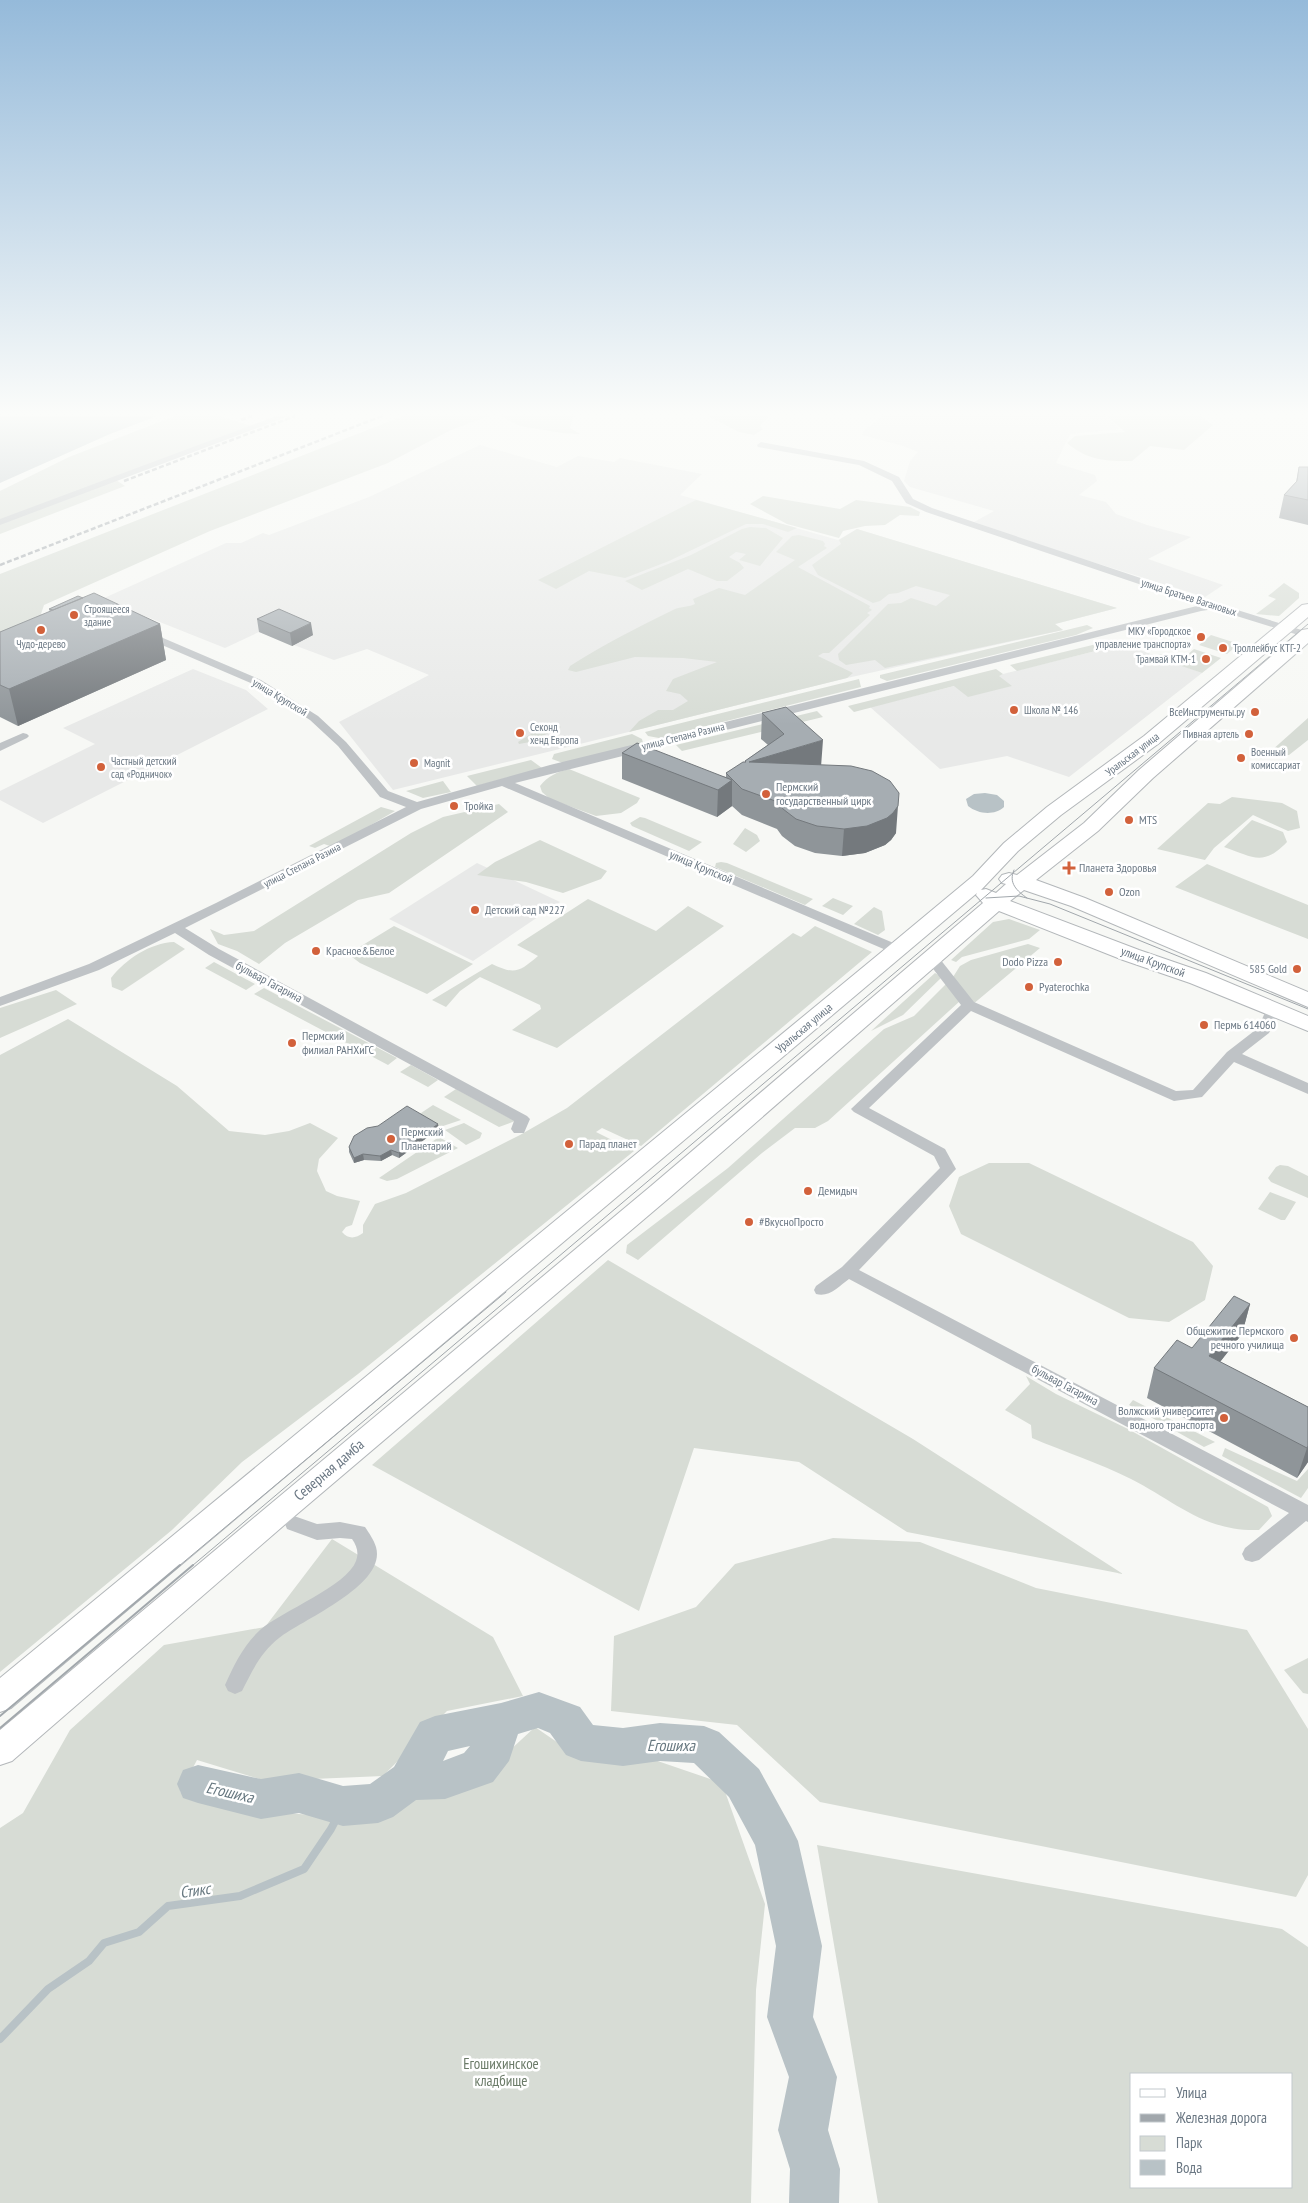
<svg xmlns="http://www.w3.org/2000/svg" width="1308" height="2203" font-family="'PT Sans Narrow',sans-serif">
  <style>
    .built { fill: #e8e9e8 }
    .green { fill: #d7dcd5; fill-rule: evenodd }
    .water { fill: #b8c2c6 }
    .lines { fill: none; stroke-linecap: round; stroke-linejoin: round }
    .stream { stroke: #b8c2c6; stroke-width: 8 }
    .river { fill: #b8c2c6; fill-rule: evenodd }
    .primary-casing { stroke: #b3b7ba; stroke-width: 2 }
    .street { fill: #bfc3c6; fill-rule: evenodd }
    .primary { fill: #fff; fill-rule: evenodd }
    .tram-far1 { stroke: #a1a7ac; stroke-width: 1 }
    .tram { stroke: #a1a7ac; stroke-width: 2 }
    .rail { stroke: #a1a7ac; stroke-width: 2.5; stroke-dasharray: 5 2.5; stroke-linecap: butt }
    .wall { fill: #8f9599 }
    .shaded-wall { fill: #74797d }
    .building { fill: #a6adb2; stroke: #74797d }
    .poi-dot { fill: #d2613b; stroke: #fff; stroke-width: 2 }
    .labels { text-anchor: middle; stroke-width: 5; stroke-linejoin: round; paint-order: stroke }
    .far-street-label { font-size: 11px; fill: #6a7783; stroke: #fff }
    .far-poi-label { font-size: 11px; fill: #6a7783; stroke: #fff; text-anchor: start }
    .poi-label { font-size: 12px; fill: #6a7783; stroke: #fff; text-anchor: start }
    .street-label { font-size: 12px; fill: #6a7783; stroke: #fff }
    .near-street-label { font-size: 15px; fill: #6a7783; stroke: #fff }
    .near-park-label { font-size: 15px; fill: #6b7b68; stroke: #fff }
    .near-water-label { font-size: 16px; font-style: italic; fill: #66777f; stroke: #fff }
  </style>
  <rect width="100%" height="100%" fill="#f7f8f5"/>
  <!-- built -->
  <path class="built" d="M883 416H1105L1120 429 1070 434 1056 463 1095 475 1097 481 1079 495 1106 502 1116 514 1147 525 1191 537 1148 559 1223 585 1205 597 1067 554 974 522 994 511 910 487 904 481 910 461 918 452 903 446 862 435 864 430Z
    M480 445 557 467 578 456 614 462 620 458 702 474 680 495 838 540 857 529 1117 608 1055 624 1063 630 847 678 393 790 339 722 429 675 367 649 334 660 259 632 225 648 102 599 226 543H241L263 533 269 535 369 497Z
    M1124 644 1202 673 1069 777 1007 756 940 769 870 707Z
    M193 669 246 690 268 709 43 823 0 800V791L95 744 63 728Z
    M477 863 560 902 473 961 389 919Z"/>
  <!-- green -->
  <path class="green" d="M175 416H220L252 426 113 478 125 486 0 534V491L69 457Z
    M403 416H489L451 430 388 463 210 531 44 605 41 614 45 619 0 663V574Z
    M500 416H576L573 418 570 428 580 434 562 433 520 426Z
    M708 416H768V418L760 426 763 429 754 435 739 432Z
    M1107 416H1200L1213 425 1184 450 1150 446 1132 461C1105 461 1089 461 1067 443L1075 436 1125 432Z
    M763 496 840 509 856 500 910 507 920 512 919 516 900 515 885 525 865 526 843 531 839 538 787 524 750 504Z
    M696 500 797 528 788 532 763 524H746L669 561 625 578 589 571 556 589 538 580Z
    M750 527 766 528 783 538 760 566 739 560 746 554 736 552 729 557 740 563 744 568 727 581H717L688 569 642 590 625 581 691 555 742 529Z
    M857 529 1117 608 1055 624 1063 630 885 668 875 660 846 665 839 660 838 654 888 604 901 603 911 598 936 606 950 595 916 586 898 593 889 594 880 601 873 603 818 575 812 565 841 544 839 540Z
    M799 535 823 541 825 544 824 546 827 548 798 567 870 606 869 608 872 610 867 613 870 615 829 653H823L818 656 853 673 847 678 629 732 639 721 658 710H673L688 701 680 694 666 691 673 679 717 662 683 658 635 657 576 672 568 670 570 666C603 645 638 627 673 610 680 606 687 608 695 604L693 599 719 588 745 595 795 560 776 552 792 536Z
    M1284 583 1299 593V598L1279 616 1256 614 1276 599 1268 596Z
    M1087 625 1093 628 1076 635 887 681 880 678V675Z
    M1211 635 1239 644 1227 654 1199 645Z
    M1109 641 1119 645 1017 671 1010 665Z
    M1194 649 1221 658 1202 673 1155 657 1161 654 1181 660Z
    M996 669 1003 674 999 676 1012 686 968 697 954 686 854 712 848 706Z
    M859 679 861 687 659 738 648 736 645 732Z
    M817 711 823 717 682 751 676 745Z
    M1308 718V740L1289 755 1274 756 1271 751Z
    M551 722 561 727 530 742 519 744 518 742Z
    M632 734 642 739 643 743 563 763 552 759 554 754Z
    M531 760 542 768 477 786 467 776Z
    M569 769 640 798 637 803 621 813 596 816 550 799 542 792 540 786C548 776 557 772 569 769Z
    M443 781 451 792 423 798 406 791Z
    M1232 797 1282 803 1297 811 1300 828 1288 831 1253 815 1214 848 1205 860 1157 849 1208 803 1220 804Z
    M499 804 508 812 389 893 358 900 285 943 259 964 237 951 218 944 210 929 224 935 254 931 411 833 443 817Z
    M381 807 395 811 333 847 324 844 315 848 309 846Z
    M640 817 645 818 702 842 689 851 632 826 630 823Z
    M1252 820 1283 832 1287 842C1263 867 1253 857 1224 847Z
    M745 828 757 835 760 841 746 852 733 844Z
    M540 840 607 871 601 879 563 893 526 882 477 875 495 862Z
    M721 862 727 863 813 899 805 905 715 867 716 863Z
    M1207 864 1308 905V939L1175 887Z
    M833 898 853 906 843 915 822 906Z
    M588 899 656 931 688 906 724 926 557 1048 512 1030 541 1009 540 1005 480 977 460 991 446 1007 432 1000 492 964C515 975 519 972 538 956L517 945Z
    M874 907 882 911 885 930 878 935 854 924Z
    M1009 919 1040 930 1029 939 962 957 956 962 951 960 993 922Z
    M394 926 473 964 427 994 360 963 348 954Z
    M815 926 872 952 641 1146 602 1128 596 1132 634 1151 358 1374 242 1462 172 1530 0 1672V1055L68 1019 177 1086 229 1131 265 1135 289 1131 310 1123 338 1138 319 1159 317 1171 326 1191 337 1196 360 1201 352 1225 346 1227 342 1232C349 1240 356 1238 363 1233V1225L375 1204 406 1193 520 1135 567 1108 793 933 801 937Z
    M174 942 185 949 122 991 112 987 111 978C126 959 150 943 174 942Z
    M1028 944 1040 948 972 1005 953 977 960 966 971 960Z
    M214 962 255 984 246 990 205 968Z
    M935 973 942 977 903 1015 871 1031Z
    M947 983 960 1001 828 1121 815 1128H795L762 1153 638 1260 626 1253 627 1245 728 1168 884 1029 914 1016Z
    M264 988 397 1058 388 1065 254 994Z
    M56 990 77 1004 0 1038V1008Z
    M411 1065 438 1080 428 1087 400 1072Z
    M456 1089 515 1121 499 1127 444 1097Z
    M433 1105 461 1120 440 1127 418 1115Z
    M464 1123 482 1133 480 1138 466 1145 445 1130Z
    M439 1137 458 1148 397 1179 387 1181 379 1178Z
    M989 1163H1029L1193 1242 1213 1266 1205 1300 1169 1322 1129 1318 961 1234 949 1206 959 1177Z
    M1280 1165 1288 1166 1308 1176V1198L1271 1182 1268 1178 1276 1167Z
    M1270 1192 1296 1202 1285 1220H1281L1258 1209Z
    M608 1260 913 1439 1123 1574 907 1532 799 1462 694 1448 639 1611 372 1465Z
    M1026 1376 1056 1394 1128 1429 1268 1507 1272 1516 1259 1530C1205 1532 1176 1502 1131 1479 1099 1463 1065 1452 1032 1438L1031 1425 1005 1410 1030 1384Z
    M1133 1400 1215 1442 1204 1447 1129 1405Z
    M1225 1448 1297 1481 1308 1469V1488L1301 1498 1222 1456Z
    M833 1538 920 1542 1036 1588 1247 1630 1308 1729V1875L1296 1897 820 1802 737 1725 611 1711 614 1636 696 1607 735 1564Z
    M332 1539 493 1637 523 1696 447 1711 383 1776 266 1781 197 1760 180 1792 239 1810 343 1817 384 1811 427 1790 460 1786 493 1766 535 1727 583 1760 640 1755 722 1783 765 1904 756 1990 751 2203H0V1828L23 1813 70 1730 164 1645 265 1627Z
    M1308 1658V1694L1303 1693 1284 1670Z
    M817 1845 1282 1929 1308 1947V2203H878ZM1132 2074H1292V2187H1132Z"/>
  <!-- water -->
  <path class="water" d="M0 416H157L110 434 0 483Z
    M985 793 997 795 1004 801V807C994 816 978 814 968 806L966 799 974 794Z"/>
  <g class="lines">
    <!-- stream -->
    <path class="stream" d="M0 2039 48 1989 89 1961 104 1943 139 1932 168 1906 240 1896 304 1869 331 1829 343 1806"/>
    <!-- river -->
    <path class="river" d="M539 1692 580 1707 593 1725 623 1728 660 1723 704 1726 719 1732 759 1769 791 1827 798 1841 822 1946 813 2017 837 2077 828 2130 840 2169 839 2203H789L790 2169 778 2130 789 2077 767 2017 776 1946 755 1845 729 1797 694 1763 660 1761 623 1766 581 1761 566 1755 550 1733 538 1728 518 1734 509 1761 493 1782 445 1799 416 1800 393 1817 378 1823 343 1826 299 1813 261 1819 198 1803 183 1798 177 1784 183 1770 198 1765 261 1779 299 1773 343 1786 370 1784 394 1767 420 1722 435 1716 501 1703ZM470 1746 464 1753 443 1761 448 1751Z"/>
    <!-- primary casing -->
    <g class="primary-casing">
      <path id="primary" d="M1308 604V617L1158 744 1061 815 1018 851 981 890 986 889 996 893 1006 884 1002 883 999 879 1002 875 1009 873 1017 875 1084 823 1139 770 1302 630 1308 629V643L1153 778 1098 831 1036 880 1085 898 1308 992V1007L1071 906 1024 890 1010 901 1139 950 1206 973 1308 1016V1031L1190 983 1123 960 999 911 669 1198 290 1520 12 1761 0 1765V1730L651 1186 983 903 976 895 977 893 11 1708 0 1712V1678L890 945 973 876 1004 843 1047 807 1144 736 1302 605Z"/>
    </g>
    <!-- street -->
    <path class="street" d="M276 416H289L0 525V519Z
      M761 442 864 461 899 477 913 499 932 508 1218 604 1308 632V638L1214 609 1201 611 515 783 903 947 905 950 903 953H893L502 786 421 809 185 928 219 949 527 1116 530 1119 524 1133H514L511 1129 514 1121 209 955 175 933 99 970 0 1006V997L89 964 216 903 406 807 380 797 338 746 310 720 253 684 141 636 140 634 141 632H149L261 680 318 716 346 742 388 791 417 802 550 765 1201 605 926 512 906 503 892 481 859 465 758 447 757 445Z
      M23 733 27 734 29 736 27 738 0 751V743Z
      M931 953 936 954 974 1002 1176 1091 1193 1090 1227 1052 1258 1028 1268 1006 1273 1005 1280 1009 1269 1033 1242 1054 1308 1083V1094L1234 1062 1202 1097 1174 1101 971 1011 869 1108 945 1149 956 1169 859 1270 1308 1505V1522L1306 1521 1259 1560 1252 1562 1245 1560 1242 1554 1245 1548 1289 1513 849 1279C839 1286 829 1298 816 1294L814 1290 816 1286 842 1267 940 1168 934 1156 854 1112 851 1109 961 1005 924 957Z
      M294 1516 317 1524 340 1522 365 1527C369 1533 374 1540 376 1547 387 1585 303 1619 279 1638 261 1652 252 1671 242 1691L235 1694 228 1691 225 1685C234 1665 243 1646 260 1630 282 1611 347 1586 356 1561 359 1553 357 1546 352 1539L340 1538 317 1540 287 1529 285 1524 287 1519Z"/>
    <!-- primary -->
    <use href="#primary" class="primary"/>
    <!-- tram-far1 -->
    <path class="tram-far1" d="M1014 870C1008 883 1017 891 1027 898
      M986 898 1019 896 1050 904 1308 1009
      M179 1566 506 1292
      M192 1566 1308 624"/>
    <!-- tram -->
    <path class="tram" d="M0 1716 180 1565
      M0 1728 193 1565"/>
    <!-- rail -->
    <path class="rail" d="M241 420 252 416
      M124 481 295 416
      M0 565 382 416"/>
  </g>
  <!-- wall -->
  <path class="wall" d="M1299 467H1308V525L1279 518 1284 495 1296 482Z
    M83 598 160 624 166 660 18 726 0 717V632L50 612 49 609Z
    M257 619 313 635 292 646 259 632Z
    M762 713 821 765 896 833 891 840 885 845 865 853 842 856 815 853 795 846 782 836 777 829 742 815 732 806 717 817 622 779V753L726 777V773L745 762V761L768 745 761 739Z
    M439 1129 399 1158 392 1155 381 1161 364 1160 354 1163 349 1152V1147Z
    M1250 1304 1242 1334 1220 1362 1308 1407V1462L1297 1478 1147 1398 1154 1368 1192 1348Z"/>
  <!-- shaded-wall -->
  <path class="shaded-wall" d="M311 623 313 635 292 646 290 633Z
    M160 624 166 660 18 726 9 689Z
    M823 740 821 767 749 762Z
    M732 780V806L717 817 718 790Z
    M898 806 896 833 891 840 885 845 865 853 842 856 844 829Z
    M438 1124 439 1129 399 1158V1153Z
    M391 1150 392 1155 381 1161 380 1156Z
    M363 1154 364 1160 354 1163V1158Z
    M1250 1304 1242 1334 1201 1386 1209 1356Z
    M1308 1446V1462L1297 1478 1307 1448Z"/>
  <!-- building -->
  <path class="building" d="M1299 467H1308V500L1284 495 1297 481Z
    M94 593 160 624 9 689 0 685V632Z
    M78 596 83 598 53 610 49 609Z
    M279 609 311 623 290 633 257 619Z
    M786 707 823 740 749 762 851 766 872 771 890 781 899 793 898 806 893 813 887 818 867 826 844 829 817 826 796 819 783 809 778 802 742 789 726 773 743 762H746L745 761 784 734 762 713Z
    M637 743 732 780 718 790 622 753Z
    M407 1106 438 1124 399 1153 391 1150 380 1156 363 1154 354 1158 349 1147 354 1136 367 1128 378 1126Z
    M1234 1296 1250 1304 1209 1356 1308 1407V1446L1307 1448 1154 1368 1177 1340 1192 1348Z"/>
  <!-- sky -->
  <linearGradient id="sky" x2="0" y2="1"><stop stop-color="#95bada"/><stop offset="0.57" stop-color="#fbfcfa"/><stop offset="1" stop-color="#fbfcfa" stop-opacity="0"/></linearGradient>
  <rect width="1308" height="725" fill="url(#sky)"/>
  <!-- markers -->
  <g class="poi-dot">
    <circle cx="74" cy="615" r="5"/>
    <circle cx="41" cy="630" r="5"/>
    <circle cx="1201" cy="637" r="5"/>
    <circle cx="1223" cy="648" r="5"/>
    <circle cx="1206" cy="659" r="5"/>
    <circle cx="1014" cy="710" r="5"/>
    <circle cx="1255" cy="712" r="5"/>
    <circle cx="520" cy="733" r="5"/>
    <circle cx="1249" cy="734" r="5"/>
    <circle cx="1241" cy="758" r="5"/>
    <circle cx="414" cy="763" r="5"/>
    <circle cx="101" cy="767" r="5"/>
    <circle cx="766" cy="794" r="5"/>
    <circle cx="454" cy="806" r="5"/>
    <circle cx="1129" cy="820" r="5"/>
    <path d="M1066.5 860.5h5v5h5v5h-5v5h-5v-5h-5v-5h5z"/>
    <circle cx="1109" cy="892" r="5"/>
    <circle cx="475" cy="910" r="5"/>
    <circle cx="316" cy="951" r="5"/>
    <circle cx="1058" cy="962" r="5"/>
    <circle cx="1297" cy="969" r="5"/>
    <circle cx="1029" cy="987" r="5"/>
    <circle cx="1204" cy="1025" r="5"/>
    <circle cx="292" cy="1043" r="5"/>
    <circle cx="391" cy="1139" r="5"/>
    <circle cx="569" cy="1144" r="5"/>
    <circle cx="808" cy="1191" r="5"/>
    <circle cx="749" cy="1222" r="5"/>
    <circle cx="1294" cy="1338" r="5"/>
    <circle cx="1224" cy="1418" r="5"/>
  </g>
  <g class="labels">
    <!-- far-street labels -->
    <g class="far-street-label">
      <text transform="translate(1189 597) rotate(18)" y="4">улица Братьев Вагановых</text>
      <text transform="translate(280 697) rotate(31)" y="4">улица Крупской</text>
      <text transform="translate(683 736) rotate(-14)" y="4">улица Степана Разина</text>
      <text transform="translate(1132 754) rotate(-37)" y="4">Уральская улица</text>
      <text transform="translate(302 865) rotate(-27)" y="4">улица Степана Разина</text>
    </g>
    <!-- far-poi labels -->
    <g class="far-poi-label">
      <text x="84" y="613">Строящееся<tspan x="84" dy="13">здание</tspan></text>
      <text x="1191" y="635" text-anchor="end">МКУ «Городское<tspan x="1191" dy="13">управление транспорта»</tspan></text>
      <text x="41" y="648" text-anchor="middle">Чудо-дерево</text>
      <text x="1233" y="652">Троллейбус КТГ-2</text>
      <text x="1196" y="663" text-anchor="end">Трамвай КТМ-1</text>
      <text x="1024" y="714">Школа № 146</text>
      <text x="1245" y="716" text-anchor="end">ВсеИнструменты.ру</text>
      <text x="530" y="731">Секонд<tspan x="530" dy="13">хенд Европа</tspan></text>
      <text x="1239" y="738" text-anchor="end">Пивная артель</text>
      <text x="1251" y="756">Военный<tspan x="1251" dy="13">комиссариат</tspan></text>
      <text x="111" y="765">Частный детский<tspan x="111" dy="13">сад «Родничок»</tspan></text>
      <text x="424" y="767">Magnit</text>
    </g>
    <!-- poi labels -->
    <g class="poi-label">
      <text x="776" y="791">Пермский<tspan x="776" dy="14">государственный цирк</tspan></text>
      <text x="464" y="810">Тройка</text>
      <text x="1139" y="824">MTS</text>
      <text x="1079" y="872">Планета Здоровья</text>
      <text x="1119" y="896">Ozon</text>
      <text x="485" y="914">Детский сад №227</text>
      <text x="326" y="955">Красное&amp;Белое</text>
      <text x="1048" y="966" text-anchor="end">Dodo Pizza</text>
      <text x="1287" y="973" text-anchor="end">585 Gold</text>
      <text x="1039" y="991">Pyaterochka</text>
      <text x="1214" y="1029">Пермь 614060</text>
      <text x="302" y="1040">Пермский<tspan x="302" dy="14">филиал РАНХиГС</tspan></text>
      <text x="401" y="1136">Пермский<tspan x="401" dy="14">Планетарий</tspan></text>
      <text x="579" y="1148">Парад планет</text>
      <text x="818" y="1195">Демидыч</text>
      <text x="759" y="1226">#ВкусноПросто</text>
      <text x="1284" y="1335" text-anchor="end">Общежитие Пермского<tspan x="1284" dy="14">речного училища</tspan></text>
      <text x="1214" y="1415" text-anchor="end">Волжский университет<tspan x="1214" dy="14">водного транспорта</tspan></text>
    </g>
    <!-- street labels -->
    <g class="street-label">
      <text transform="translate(701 867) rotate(23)" y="4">улица Крупской</text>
      <text transform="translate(1153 962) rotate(20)" y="4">улица Крупской</text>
      <text transform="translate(269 982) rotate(28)" y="4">бульвар Гагарина</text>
      <text transform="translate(804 1028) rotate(-40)" y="4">Уральская улица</text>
      <text transform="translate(1065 1385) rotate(28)" y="4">бульвар Гагарина</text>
    </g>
    <!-- near-street labels -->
    <g class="near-street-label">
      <text transform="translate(329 1470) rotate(-40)" y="5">Северная дамба</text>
    </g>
    <!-- near-park labels -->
    <g class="near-park-label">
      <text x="501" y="2069">Егошихинское<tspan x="501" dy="17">кладбище</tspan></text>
    </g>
    <!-- near-water labels -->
    <g class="near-water-label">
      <text x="671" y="1751">Егошиха</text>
      <text transform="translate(230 1792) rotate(13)" y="6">Егошиха</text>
      <text transform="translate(195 1890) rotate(-8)" y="6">Стикс</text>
    </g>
  </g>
  <!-- legend -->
  <rect x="1130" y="2073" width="162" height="115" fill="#ffffff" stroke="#c3c9cd"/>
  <rect x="1140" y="2089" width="25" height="8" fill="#ffffff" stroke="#c3c9cd"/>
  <text x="1176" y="2098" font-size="15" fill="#6a7783">Улица</text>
  <rect x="1140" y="2114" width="25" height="8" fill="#a1a7ac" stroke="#c3c9cd"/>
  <text x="1176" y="2123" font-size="15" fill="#6a7783">Железная дорога</text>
  <rect x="1140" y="2136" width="25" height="15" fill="#d7dcd5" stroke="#c3c9cd"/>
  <text x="1176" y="2148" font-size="15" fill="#6a7783">Парк</text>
  <rect x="1140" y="2160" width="25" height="15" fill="#b8c2c6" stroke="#c3c9cd"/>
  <text x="1176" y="2173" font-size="15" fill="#6a7783">Вода</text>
</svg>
